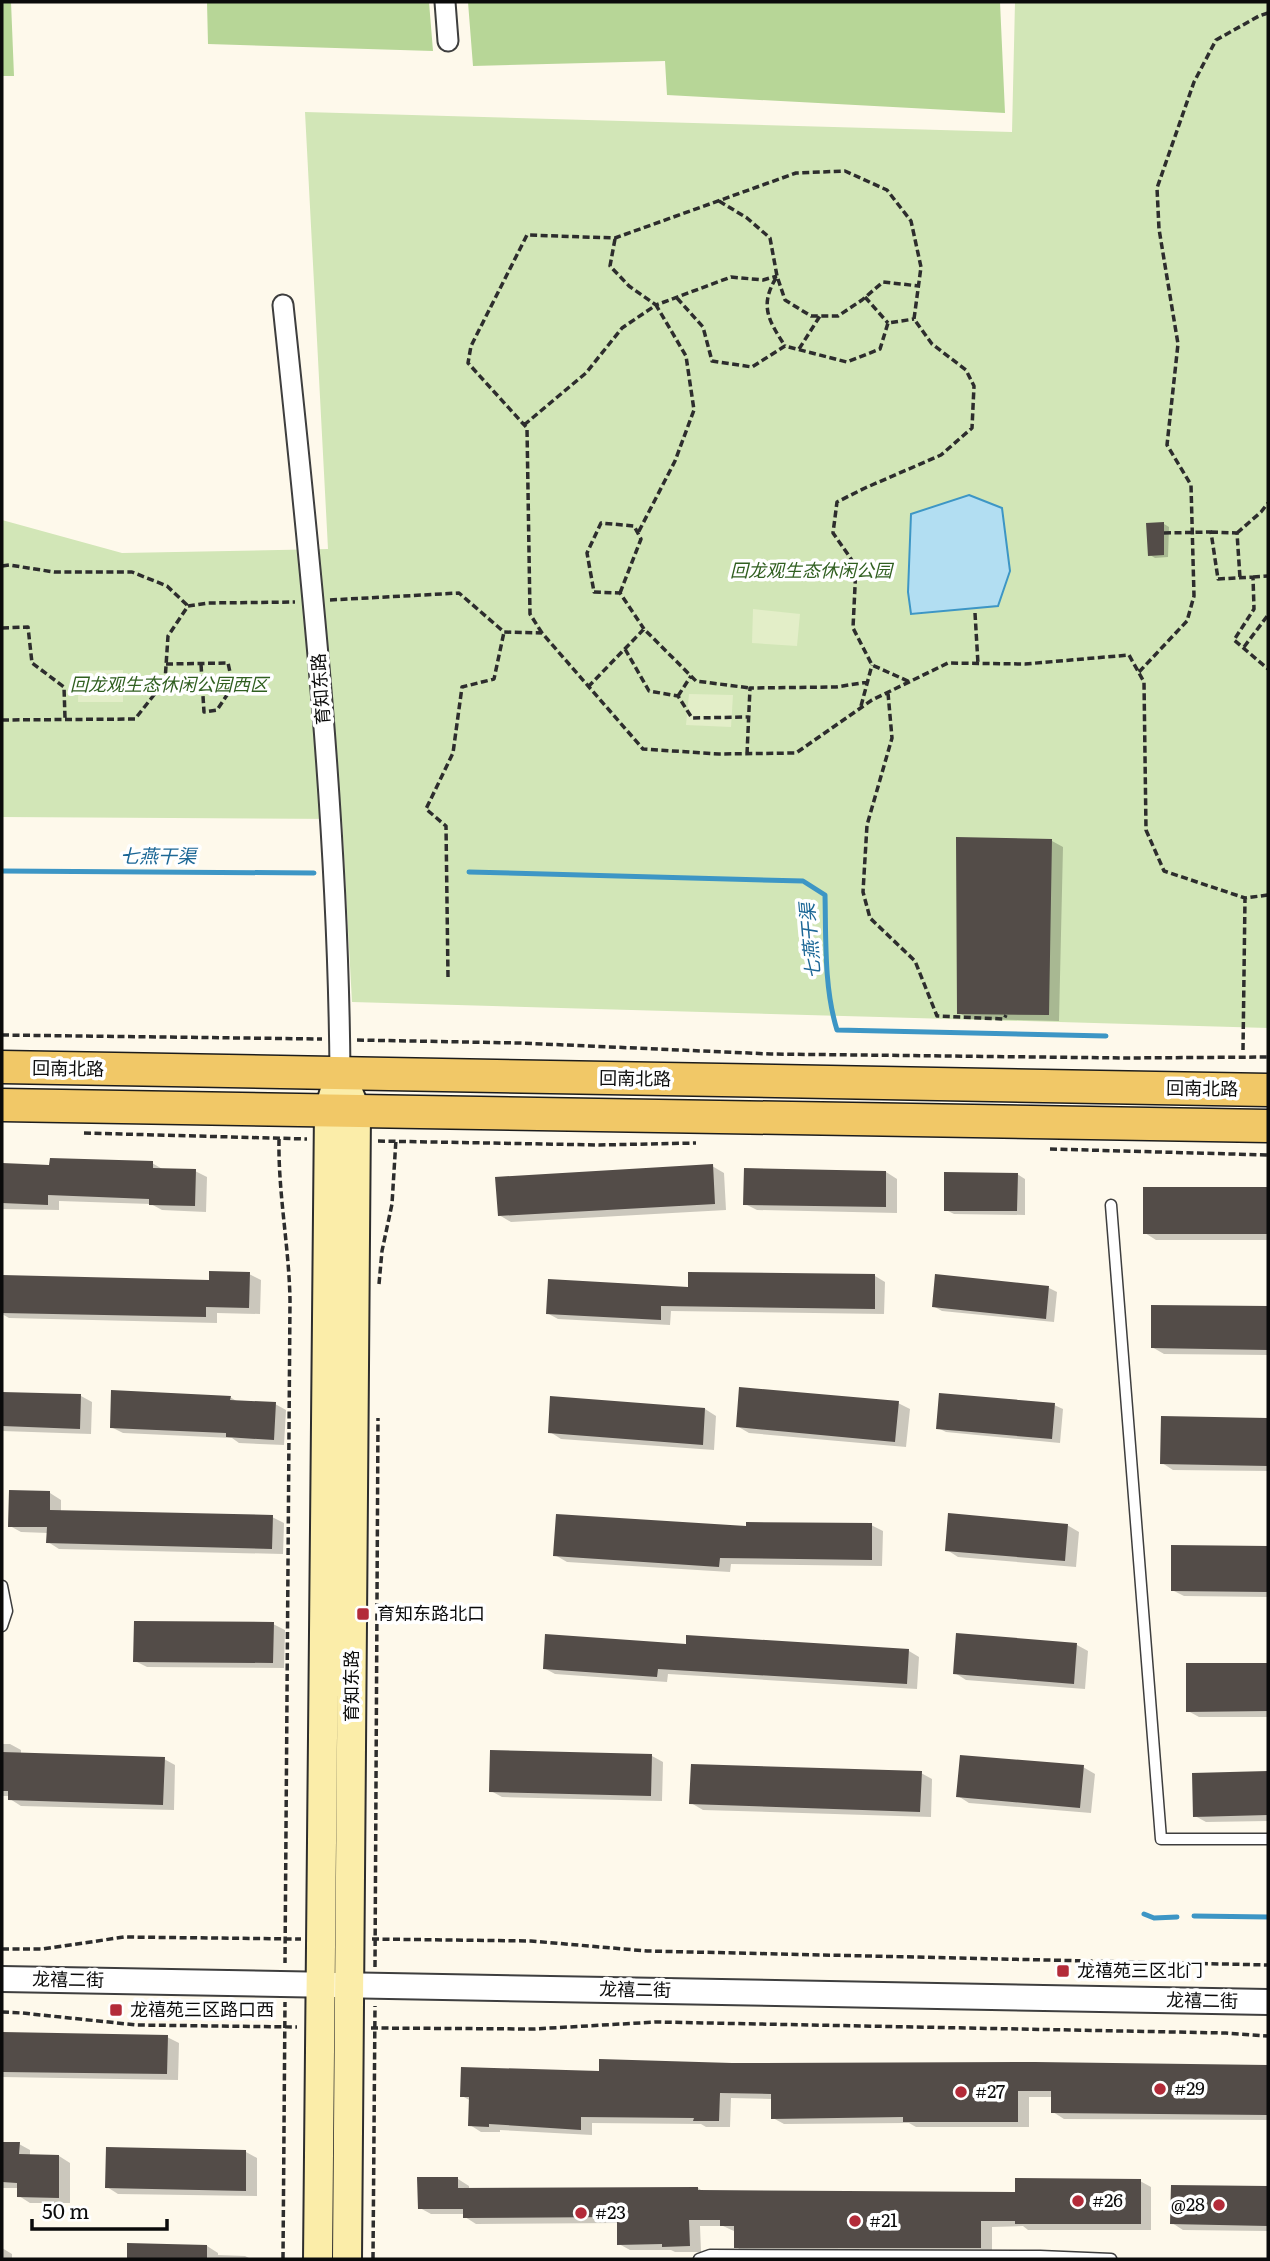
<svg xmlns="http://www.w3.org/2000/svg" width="1270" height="2261" font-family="Literata,'Noto Sans SC',serif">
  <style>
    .green { fill: #d2e6b7 }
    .forest { fill: #b7d697 }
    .pitch { fill: #e3eec8 }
    .water { fill: #b2def2; stroke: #3d96c5; stroke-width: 2 }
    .shadow { fill: #0003 }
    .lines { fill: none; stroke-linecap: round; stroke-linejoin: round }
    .stream { stroke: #3d96c5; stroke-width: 5 }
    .building { fill: #534c48 }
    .service-casing { stroke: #3e3e3e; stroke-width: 13 }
    .minor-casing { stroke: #3e3e3e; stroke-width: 23 }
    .tertiary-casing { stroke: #3e3e3e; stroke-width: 28 }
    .secondary-casing { stroke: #2d2d2d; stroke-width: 32 }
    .primary-casing { stroke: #1c1c1c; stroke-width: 35 }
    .path { stroke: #2d2d2d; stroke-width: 3.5; stroke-dasharray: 7 3.5; stroke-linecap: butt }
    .service { stroke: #fff; stroke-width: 10 }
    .minor { stroke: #fff; stroke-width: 19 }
    .tertiary { stroke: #fff; stroke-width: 24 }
    .secondary { stroke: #fbeda9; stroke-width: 28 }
    .primary { stroke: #f1c867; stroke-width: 32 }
    .poi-dot { fill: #b32b39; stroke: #fff; stroke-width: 2.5 }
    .labels { text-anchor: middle; stroke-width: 7; stroke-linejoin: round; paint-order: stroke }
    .park-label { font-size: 18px; font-style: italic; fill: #305f20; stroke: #fff }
    .street-label { font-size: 18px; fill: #0b0b0b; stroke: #fff }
    .poi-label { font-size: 18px; fill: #0b0b0b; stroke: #fff; text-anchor: start }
    .water-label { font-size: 19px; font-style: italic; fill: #1c6796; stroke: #fff }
  </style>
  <rect width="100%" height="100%" fill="#fef9eb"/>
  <!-- green -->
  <path class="green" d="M1015 2H1268V1028L352 1002 342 819 2 817V520L122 553 328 549 305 112 1012 132Z"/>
  <!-- forest -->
  <path class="forest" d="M2 2H11L14 76H2Z
    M207 2H429L433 51 208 44Z
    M468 2H1000L1005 113 667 95 665 61 473 66Z"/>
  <!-- pitch -->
  <path class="pitch" d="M753 609 800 614 797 646 752 643Z
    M123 670V702H78L79 671Z
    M689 694 733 695 731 727 686 725Z"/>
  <!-- water -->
  <path class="water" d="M969 495 1002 508 1010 571 998 606 911 614 908 592 911 514Z"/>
  <!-- shadow -->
  <path class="shadow" d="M1164 524 1169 527 1168 557 1155 558 1150 555Z
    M1052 841 1063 847 1059 1021 970 1019 959 1013Z
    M152 1163 164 1170 195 1171 207 1177 206 1212 162 1210 151 1204 59 1201V1210L2 1209V1165L51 1166Z
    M712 1166 724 1173 726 1210 511 1222 499 1215Z
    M746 1170 886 1172 897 1179V1213L757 1210 745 1204Z
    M1017 1174 1025 1179V1215L954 1214 946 1210Z
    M1145 1189H1268V1240H1156L1145 1233Z
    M249 1274 261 1280 260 1314 217 1313V1323L9 1318 2 1314V1277L210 1281Z
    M875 1276 885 1282 884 1314 671 1311 670 1325 558 1319 547 1313 690 1288Z
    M1049 1288 1057 1292 1054 1322 942 1311 933 1306Z
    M1153 1306 1268 1308V1355L1164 1354 1152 1347Z
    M2 1393 81 1396 92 1402 91 1434 2 1431Z
    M230 1397 238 1402 275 1404 286 1410 284 1445 239 1443 232 1438 123 1433 111 1427Z
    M898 1403 910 1409 906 1447 749 1433 737 1426Z
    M1054 1405 1063 1409 1060 1443 946 1432 938 1428Z
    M705 1409 716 1416 714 1450 561 1439 550 1432Z
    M1162 1418 1268 1420V1471L1173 1470 1162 1463Z
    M50 1493 61 1500V1512L272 1517 284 1523 283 1554 59 1549 48 1542V1533L21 1532 10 1526Z
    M871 1525 883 1531 882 1566 731 1564 730 1572 567 1562 555 1555 748 1528Z
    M1067 1525 1079 1532 1076 1567 958 1557 947 1550Z
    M1173 1547 1268 1548V1597L1184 1596 1172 1590Z
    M273 1624 285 1630 284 1668 147 1667 135 1661Z
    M1077 1645 1088 1651 1085 1689 966 1680 955 1673Z
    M688 1646 909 1651 919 1657 917 1689 668 1674 667 1682 555 1674 544 1668Z
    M1188 1665H1268V1717H1199L1188 1711Z
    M2 1744H10L21 1750V1754L164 1759 175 1765 174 1810 21 1806 10 1799V1796H2Z
    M652 1756 663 1762 662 1801 502 1797 491 1791Z
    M1083 1767 1095 1774 1091 1813 969 1803 958 1796Z
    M921 1773 932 1779 931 1817 703 1810 691 1803Z
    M1268 1773V1821L1206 1822 1195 1816 1194 1774Z
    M2 2034 167 2037 179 2043 178 2080 2 2077Z
    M1035 2064 1268 2067V2120L1064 2119 1053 2112V2097H1029V2127H916L909 2123 784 2124 773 2118V2099L731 2098 730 2127H706L701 2124 592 2123V2135L500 2130V2132H481L470 2125 471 2101 462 2096 600 2073 732 2065Z
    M2 2144H19L30 2150V2156H59L70 2163V2203H30L19 2196V2188H2Z
    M246 2152 257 2158V2196L118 2194 107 2187Z
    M458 2179 469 2186V2190L698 2188 704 2192 1017 2194 1140 2181 1151 2187V2230H1028L1023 2226 992 2227V2254L747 2253 736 2247V2232L723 2226H700L701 2252H675L671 2250H630L619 2244V2223L476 2224 465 2217V2214H431L420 2208Z
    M1172 2186 1268 2188V2231L1183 2230 1172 2223Z
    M129 2244 207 2246 218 2253V2255L245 2256 251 2259H129Z
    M2 2248 12 2254V2259H2Z"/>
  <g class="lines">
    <!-- stream -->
    <path class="stream" d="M2 871 314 873
      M469 872 803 881 825 895C826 939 824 988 837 1030L1106 1036
      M1144 1914 1154 1918 1177 1917
      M1194 1916 1268 1917"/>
  </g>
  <!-- building -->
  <path class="building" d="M1164 522V555L1148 556 1146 523Z
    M956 837 1052 839 1049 1015 957 1014Z
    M50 1158 153 1161V1168L196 1169 195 1206 149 1205V1199L48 1195V1205L2 1203V1163L49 1165Z
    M713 1164 715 1204 498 1216 495 1177Z
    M744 1168 886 1171V1207L743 1205Z
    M944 1172 1018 1173 1017 1211H944Z
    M1143 1187H1268V1234H1143Z
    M209 1271 250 1272 249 1308 206 1307V1317L2 1313V1275L209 1280Z
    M688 1272 875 1274V1309L661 1306V1320L546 1314 548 1279 688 1287Z
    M935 1274 1049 1286 1046 1319 932 1307Z
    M1151 1305 1268 1306V1350L1151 1348Z
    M739 1387 899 1401 895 1442 736 1427Z
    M111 1390 231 1396 230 1400 276 1402 274 1440 226 1437V1433L110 1428Z
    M2 1392 81 1394 80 1429 2 1426Z
    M939 1393 1055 1403 1052 1439 936 1429Z
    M550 1396 705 1408 703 1445 548 1433Z
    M1161 1416 1268 1418V1466L1160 1464Z
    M9 1490 50 1491V1510L273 1515 272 1549 46 1543 47 1527H8Z
    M948 1513 1068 1524 1065 1561 945 1551Z
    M556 1514 746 1526V1522L872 1523V1560L720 1558 719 1567 553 1556Z
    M1171 1545 1268 1546V1592L1171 1591Z
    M134 1621 274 1622 273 1663 133 1662Z
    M956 1633 1077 1643 1074 1684 953 1674Z
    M545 1634 686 1644V1635L909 1649 907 1684 658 1669 657 1677 543 1669Z
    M1186 1663H1268V1711L1186 1712Z
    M490 1750 652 1754 651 1796 489 1792Z
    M2 1752 165 1757 163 1805 8 1800V1791H2Z
    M960 1755 1084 1765 1080 1808 956 1797Z
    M691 1764 922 1771 920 1812 689 1804Z
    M1268 1771V1815L1193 1817 1192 1773Z
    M2 2032 168 2035 167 2074 2 2072Z
    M599 2059 732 2063 1035 2062 1268 2065V2115L1051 2113V2091H1018V2122H903V2117L771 2119V2094L720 2093 719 2121H693L694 2118 581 2117V2130L489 2124V2127L468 2126 469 2097H460L461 2067 599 2071Z
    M2 2142H20L19 2154 59 2155V2198L17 2197V2183L2 2182Z
    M106 2147 246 2150V2191L105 2188Z
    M417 2177H458V2188L698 2187V2190L1015 2192V2178L1141 2179V2224H1015V2221H981V2248H734V2226H720V2220H689L690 2246 662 2247V2244L617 2245V2217L463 2218V2209H418Z
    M1171 2185 1268 2186V2226L1170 2224Z
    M127 2243 207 2245V2259H127Z"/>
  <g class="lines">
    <!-- service casing -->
    <g class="service-casing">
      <path id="service" d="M1111 1205 1161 1839H1268
        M2 1586 7 1611 2 1626
        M699 2259 710 2255 1040 2256 1111 2259"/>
    </g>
    <!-- minor casing -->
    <g class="minor-casing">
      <path id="minor" d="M445 2 448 41
        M283 305C310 561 338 816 340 1073"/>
    </g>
    <!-- tertiary casing -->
    <g class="tertiary-casing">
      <path id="tertiary" d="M2 1979 1268 2002"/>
    </g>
    <!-- secondary casing -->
    <g class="secondary-casing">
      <path id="secondary" d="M340 1073 356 1111 347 2259
        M318 2259 329 1110 335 1090"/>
    </g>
    <!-- primary casing -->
    <g class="primary-casing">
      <path id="primary" d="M2 1067 1268 1090
        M2 1105 1268 1126"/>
    </g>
    <!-- path -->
    <path class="path" d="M719 201 747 218 770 238 777 276 785 300 811 316H838L862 300 883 282 919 286
      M615 239 610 266 629 286 656 305 731 277 763 280 777 276
      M776 278C759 306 769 321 785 346
      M865 297 888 323
      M677 298 703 327 712 361 752 367 785 346 847 362 880 349 888 323 914 319
      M799 349 820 316
      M524 425 586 373 622 328 656 305 686 356 694 410 675 461 638 533
      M1211 532 1237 533 1240 578
      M1164 533 1211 532 1218 579 1253 577 1254 609 1234 640 1268 669
      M1237 533 1261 512 1268 503
      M2 566 9 565 54 572H132L167 586 188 606
      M1253 577 1268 576
      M620 593 641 539 634 526 601 523 587 553 594 592 620 593 644 629
      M330 600 459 593 504 632 542 633 643 749 719 754 796 753 872 700 948 663 1025 664 1129 655 1144 682 1146 830 1164 871 1245 898
      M975 613 978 664
      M2 628 28 627 32 663 64 687 65 718
      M542 633 530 614 527 428 468 363 471 346 527 235 615 238 796 173 845 171 887 190 911 221 921 267 914 319 932 344 966 370 974 386 972 428 941 455 865 488 837 502 833 533 856 566 853 628 872 665 910 682
      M1244 647 1268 615
      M625 649 649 691 678 696 692 718 749 717
      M166 664 228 663 233 686 217 710 204 712 201 664
      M1139 672 1187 621 1194 596 1191 485 1167 445 1178 344 1159 229 1157 188 1194 82 1216 40 1259 16 1268 13
      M588 687 644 629 696 681 750 688
      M888 693 892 738 867 825 863 892 870 918 915 961 937 1016 1004 1019 1006 1015
      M678 696 691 676
      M861 706 872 665
      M2 720 135 719 165 681 168 636 188 606 208 603 295 602
      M747 754 750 688 836 687 868 682
      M448 977 446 826 426 809 453 753 462 687 494 679 504 632
      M2 1035 322 1039
      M357 1040 520 1043 771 1054 1125 1058 1268 1057
      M1243 1050 1245 898 1268 895
      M84 1133 307 1139
      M279 1139C278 1193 289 1246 290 1300L285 1963
      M378 1141 599 1145 696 1143
      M1050 1149 1268 1155
      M379 1284 382 1251 392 1204 396 1139
      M372 1939 531 1941 647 1951 1268 1965
      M2 1949H43L124 1937 301 1939
      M375 1967 378 1418
      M2 2012 22 2013 137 2025 297 2027
      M371 2028 534 2029 656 2022 1226 2033 1268 2036
      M283 2259 285 2002
      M373 2259 375 2006"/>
    <!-- service -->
    <use href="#service" class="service"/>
    <!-- minor -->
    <use href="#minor" class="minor"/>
    <!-- tertiary -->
    <use href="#tertiary" class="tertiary"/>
    <!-- secondary -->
    <use href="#secondary" class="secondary"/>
    <!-- primary -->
    <use href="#primary" class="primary"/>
  </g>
  <!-- markers -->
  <g class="poi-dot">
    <rect x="356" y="1607" width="14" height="14" rx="3.5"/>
    <rect x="1056" y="1964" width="14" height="14" rx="3.5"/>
    <rect x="109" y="2003" width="14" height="14" rx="3.5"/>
    <circle cx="1160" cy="2089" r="7"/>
    <circle cx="961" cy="2092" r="7"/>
    <circle cx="1078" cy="2201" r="7"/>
    <circle cx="1219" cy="2205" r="7"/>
    <circle cx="581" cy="2213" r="7"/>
    <circle cx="855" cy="2221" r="7"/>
  </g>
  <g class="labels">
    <!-- park labels -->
    <g class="park-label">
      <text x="811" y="577">回龙观生态休闲公园</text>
      <text x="169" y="691">回龙观生态休闲公园西区</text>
    </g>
    <!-- street labels -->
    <g class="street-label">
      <text transform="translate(321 689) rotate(-94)" y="6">育知东路</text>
      <text transform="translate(68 1069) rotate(1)" y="6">回南北路</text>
      <text transform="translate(635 1079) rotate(1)" y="6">回南北路</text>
      <text transform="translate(1202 1089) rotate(1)" y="6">回南北路</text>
      <text transform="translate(352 1686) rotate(-90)" y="6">育知东路</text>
      <text transform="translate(68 1980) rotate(1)" y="6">龙禧二街</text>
      <text transform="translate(635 1990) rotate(1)" y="6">龙禧二街</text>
      <text transform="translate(1202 2001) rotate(1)" y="6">龙禧二街</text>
    </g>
    <!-- poi labels -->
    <g class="poi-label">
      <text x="377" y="1620">育知东路北口</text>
      <text x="1077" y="1977">龙禧苑三区北门</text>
      <text x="130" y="2016">龙禧苑三区路口西</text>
      <text x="1174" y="2095">#29</text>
      <text x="975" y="2098">#27</text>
      <text x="1092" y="2207">#26</text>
      <text x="1205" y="2211" text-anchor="end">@28</text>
      <text x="595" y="2219">#23</text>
      <text x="869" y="2227">#21</text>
    </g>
    <!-- water labels -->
    <g class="water-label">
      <text x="158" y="863">七燕干渠</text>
      <text transform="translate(810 941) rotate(-95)" y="7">七燕干渠</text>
    </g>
  </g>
  <!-- border -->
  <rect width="1270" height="2261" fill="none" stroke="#0b0b0b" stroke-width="7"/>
  <!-- scale -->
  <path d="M32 2219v10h135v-10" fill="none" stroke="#0b0b0b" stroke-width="3.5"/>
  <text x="42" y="2219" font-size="21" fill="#0b0b0b" stroke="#ffffff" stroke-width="5" paint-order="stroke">50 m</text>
</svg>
